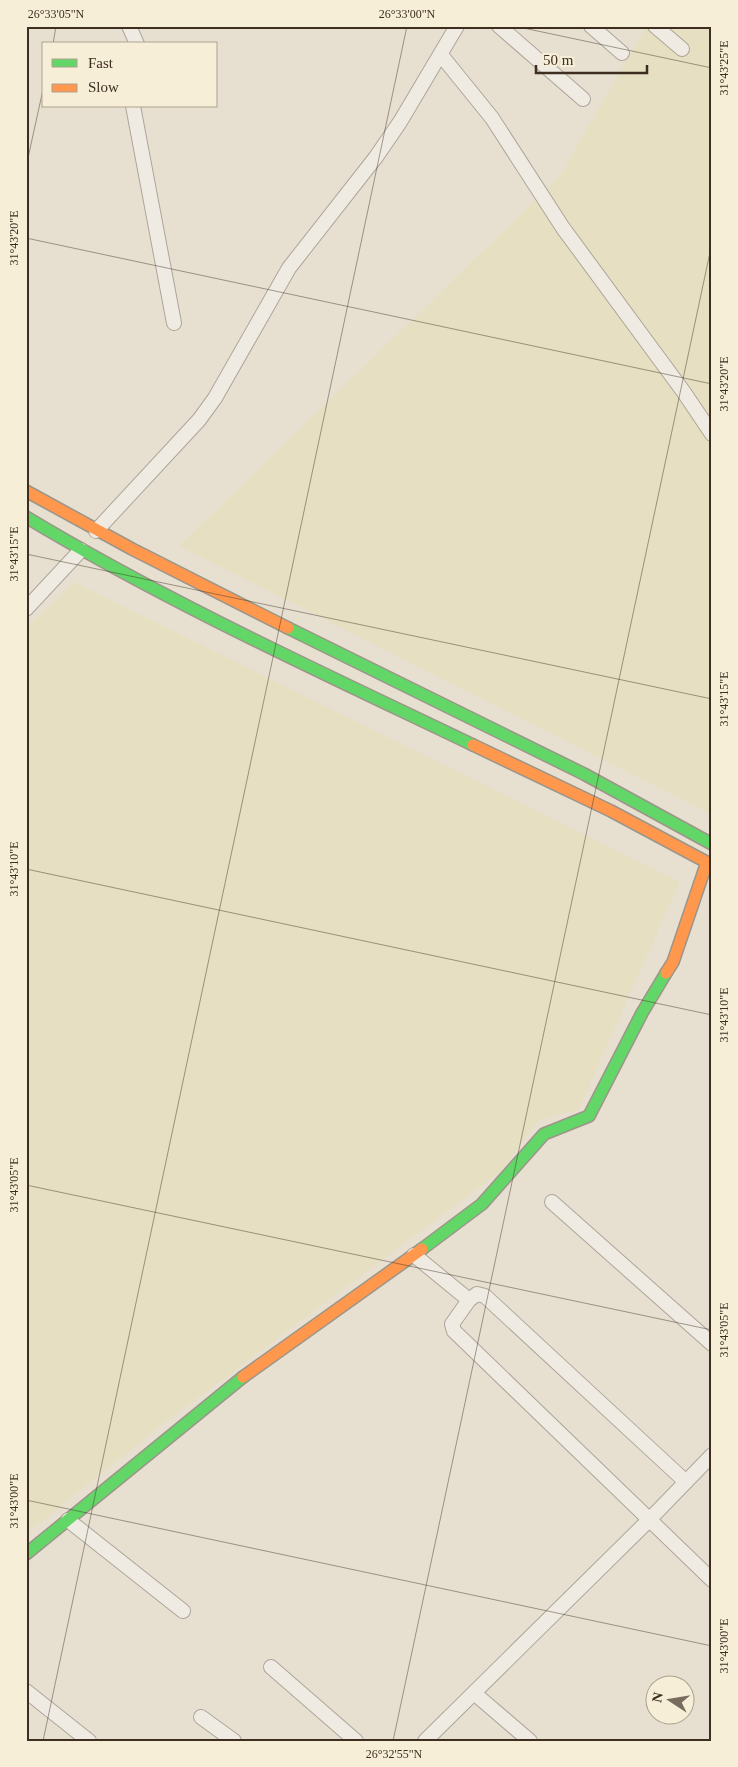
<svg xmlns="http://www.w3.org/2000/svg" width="738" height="1767" font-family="'Times New Roman',serif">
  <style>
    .farmland { fill: #e6dfc2 }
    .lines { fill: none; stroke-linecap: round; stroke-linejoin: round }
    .street-casing { stroke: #ada599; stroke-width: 16 }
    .fast-casing { stroke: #9c958a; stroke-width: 14 }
    .slow-casing { stroke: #9c958a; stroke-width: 14 }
    .street { stroke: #efebe3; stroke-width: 14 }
    .fast { stroke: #63d668; stroke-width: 11 }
    .slow { stroke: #ff974d; stroke-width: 11 }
    .ticks { fill: none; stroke: #3d2e20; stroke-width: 1; stroke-opacity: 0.45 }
    .neatline { fill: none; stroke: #3d2e20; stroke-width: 2 }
    .ticks-label { font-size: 12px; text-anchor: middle; fill: #3d2e20 }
  </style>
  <rect width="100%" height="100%" fill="#e7e0d1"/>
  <!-- farmland -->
  <path class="farmland" d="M647 26H712V815L179 546 559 177Z
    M75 582 680 882 579 1109 538 1121 500 1172 164 1423 26 1534V628Z"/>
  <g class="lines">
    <!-- street casing -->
    <g class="street-casing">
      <path id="street" d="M129 26 137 44
        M499 26 583 99
        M591 26 622 53
        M655 26 682 49
        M441 55 492 118 563 228 683 391 712 434
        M133 106 174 323
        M96 531 199 420 215 398 289 268 376 157 400 122 457 26
        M26 609 81 550
        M552 1202 712 1344
        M414 1255 469 1300
        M686 1482 485 1296 477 1294 469 1300 452 1324 454 1331 712 1580
        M68 1520 183 1611
        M271 1667 356 1741
        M26 1691 89 1741
        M474 1693 530 1741
        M201 1717 234 1741
        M425 1741 649 1520 712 1455"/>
    </g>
    <!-- fast casing -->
    <g class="fast-casing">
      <path id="fast" d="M26 517C169 603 323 673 473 745
        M288 628 584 774 712 844
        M422 1249 482 1204 544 1134 589 1116 642 1013 666 973
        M26 1554 243 1377"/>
    </g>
    <!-- slow casing -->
    <g class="slow-casing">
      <path id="slow" d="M26 491 132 549 288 628
        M473 745 611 811 712 865
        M666 973 673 962 707 862
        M243 1377 422 1249"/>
    </g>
    <!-- street -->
    <use href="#street" class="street"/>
    <!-- fast -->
    <use href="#fast" class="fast"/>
    <!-- slow -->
    <use href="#slow" class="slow"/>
  </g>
  <!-- ticks -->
  <path class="ticks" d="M514 26 712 68M53 44 56 26M26 167 44 85M26 238 712 384M26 554 712 699M26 869 712 1015M26 1185 712 1330M26 1500 712 1646M43 1741 407 26M393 1741 712 243"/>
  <!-- border -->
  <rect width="738" height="1767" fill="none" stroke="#f7eed8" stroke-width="55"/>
  <!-- legend -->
  <rect x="42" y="42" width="175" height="65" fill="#f7eed8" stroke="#ada18e"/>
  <rect x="52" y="59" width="25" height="8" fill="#63d668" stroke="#ada18e"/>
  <text x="88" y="68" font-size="15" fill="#3d2e20">Fast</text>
  <rect x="52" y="84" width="25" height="8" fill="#ff974d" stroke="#ada18e"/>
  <text x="88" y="92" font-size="15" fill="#3d2e20">Slow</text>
  <!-- north arrow -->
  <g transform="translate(670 1700) rotate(282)"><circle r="24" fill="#f7eed8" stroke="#ada18e"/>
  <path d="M0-4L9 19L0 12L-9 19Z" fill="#786c5e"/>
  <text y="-8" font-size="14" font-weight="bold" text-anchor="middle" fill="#3d2e20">N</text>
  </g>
  <!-- scale -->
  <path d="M536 65v8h111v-8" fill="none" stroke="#3d2e20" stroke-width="2.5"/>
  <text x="543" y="65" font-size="15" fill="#3d2e20" stroke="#f7eed8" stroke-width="4" paint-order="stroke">50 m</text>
  <rect x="28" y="28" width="682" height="1712" class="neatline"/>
  <g class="ticks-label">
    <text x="56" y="18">26°33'05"N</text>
    <text x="407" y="18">26°33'00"N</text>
    <text transform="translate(724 68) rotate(-90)" y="4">31°43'25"E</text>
    <text transform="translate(14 238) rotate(-90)" y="4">31°43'20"E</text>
    <text transform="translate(724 384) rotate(-90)" y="4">31°43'20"E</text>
    <text transform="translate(14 554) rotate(-90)" y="4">31°43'15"E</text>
    <text transform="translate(724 699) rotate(-90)" y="4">31°43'15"E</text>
    <text transform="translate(14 869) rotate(-90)" y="4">31°43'10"E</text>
    <text transform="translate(724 1015) rotate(-90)" y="4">31°43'10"E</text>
    <text transform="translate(14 1185) rotate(-90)" y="4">31°43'05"E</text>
    <text transform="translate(724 1330) rotate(-90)" y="4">31°43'05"E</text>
    <text transform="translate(14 1501) rotate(-90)" y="4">31°43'00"E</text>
    <text transform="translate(724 1646) rotate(-90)" y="4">31°43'00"E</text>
    <text x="394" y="1758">26°32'55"N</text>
  </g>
</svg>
